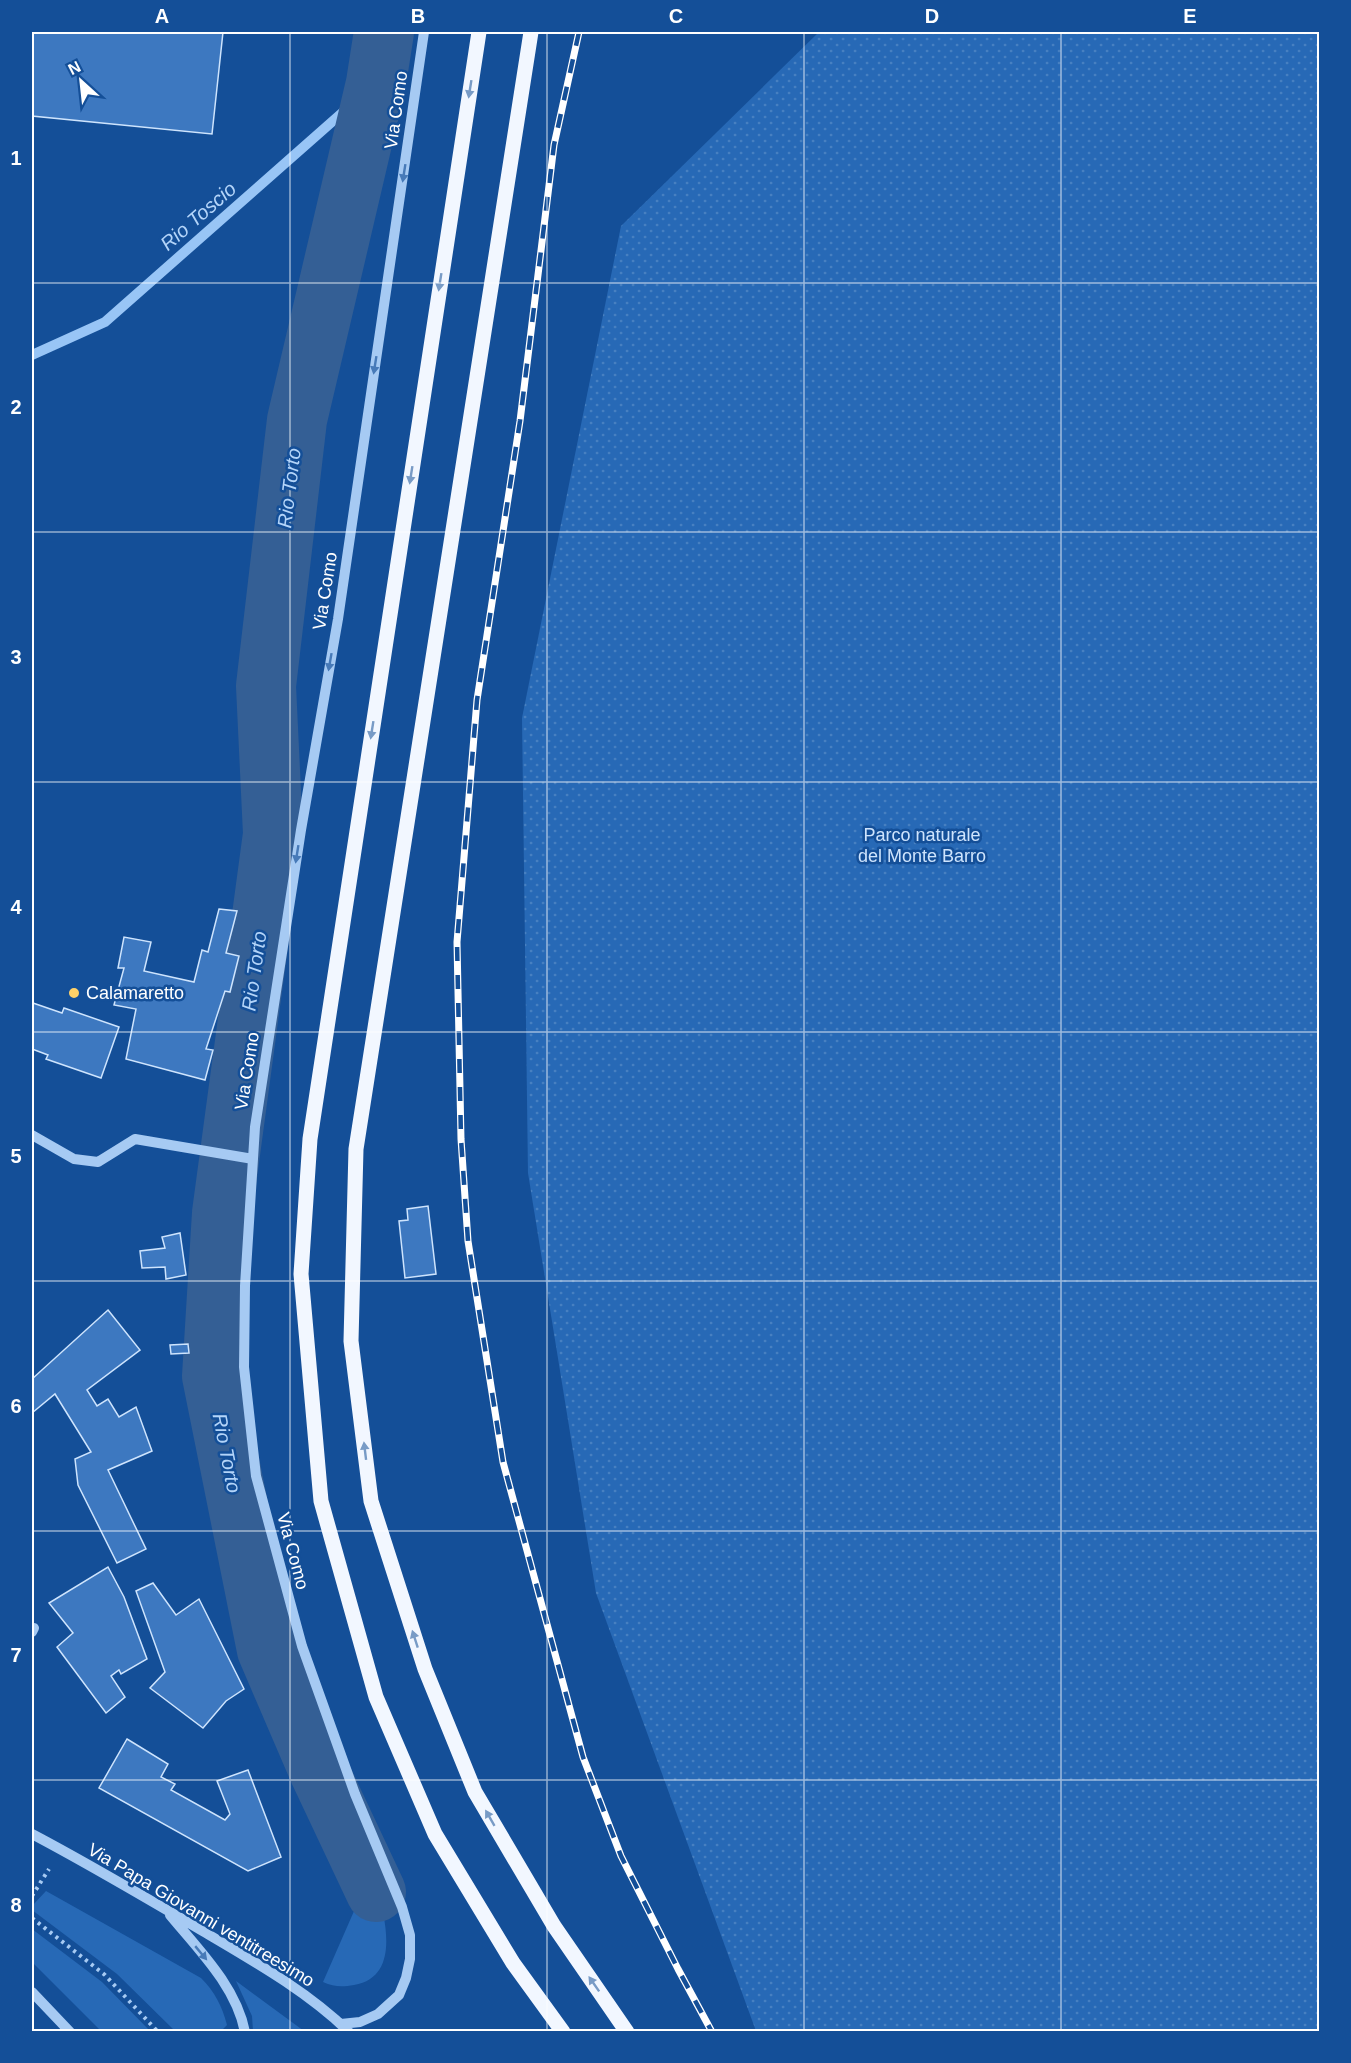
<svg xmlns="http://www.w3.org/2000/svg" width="1351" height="2063" font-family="Helvetica,sans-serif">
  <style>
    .green { fill: #2769b6 }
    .park { fill: url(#park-dots) }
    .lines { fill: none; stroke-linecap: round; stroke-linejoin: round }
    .stream { stroke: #98c5f6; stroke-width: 10 }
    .river { stroke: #345f95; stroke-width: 60 }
    .building { fill: #3d78c0; stroke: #cee4fd; stroke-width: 1.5 }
    .path { stroke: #a6caf3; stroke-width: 4; stroke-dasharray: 3 4.5; stroke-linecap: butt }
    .minor { stroke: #a6caf3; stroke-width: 10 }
    .major { stroke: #f2f7ff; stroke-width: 15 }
    .rail-casing { stroke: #fff; stroke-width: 7 }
    .rail { stroke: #144f98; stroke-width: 4.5; stroke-dasharray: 14; stroke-linecap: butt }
    .oneway { fill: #789bc6 }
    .oneway2 { fill: #477ab8 }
    .grid { fill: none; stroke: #fff; stroke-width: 1.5; stroke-opacity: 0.55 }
    .poi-dot { fill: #ffd168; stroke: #144f98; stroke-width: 2 }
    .labels { text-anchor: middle; stroke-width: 5; stroke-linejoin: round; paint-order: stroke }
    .street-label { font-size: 18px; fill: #fff; stroke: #144f98 }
    .park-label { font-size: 18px; fill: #cee4fd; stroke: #144f98 }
    .poi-label { font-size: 18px; fill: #fff; stroke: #144f98; text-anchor: start }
    .water-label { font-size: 20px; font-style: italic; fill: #b3d4f9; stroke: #144f98 }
    .neatline { fill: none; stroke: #fff; stroke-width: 2 }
    .grid-label { font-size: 20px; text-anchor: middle; font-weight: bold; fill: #fff }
  </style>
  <defs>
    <pattern id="park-dots" width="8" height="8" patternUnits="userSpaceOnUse" patternTransform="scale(1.5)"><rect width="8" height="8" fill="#2769b6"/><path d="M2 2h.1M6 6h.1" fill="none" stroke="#4780c1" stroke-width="1.8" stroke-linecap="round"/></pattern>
  </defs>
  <rect width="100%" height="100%" fill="#144f98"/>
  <!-- green -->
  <path class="green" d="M46 1891 201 1978C215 1992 222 2006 227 2025L221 2031H175L117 1974 32 1910V1906Z
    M379 1894C386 1924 399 1977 354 1985 342 1987 334 1987 323 1982L358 1902Z
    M32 1929 102 1982 150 2031H101L32 1962Z
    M236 1981 304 2031H253L252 2016Z"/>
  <!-- park -->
  <path class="park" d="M819 32H1319V2031H756L596 1593 528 1173 522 718 621 226Z"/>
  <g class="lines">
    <!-- stream -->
    <path class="stream" d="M32 355 105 322 376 83"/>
    <!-- river -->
    <path class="river" d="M376 1892 319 1771 267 1650 212 1376 222 1213 273 834 266 686 297 420 376 83 384 32"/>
  </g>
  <!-- building -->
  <path class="building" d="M32 32H223L212 134 32 116Z
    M219 909 237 911 226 953 239 956 230 992 225 991 206 1049 213 1050 205 1080 126 1059 136 1009 114 1005 124 968H118L124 937 151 942 144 971 194 982 202 950 208 952Z
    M33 1003 62 1013 64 1008 119 1027 101 1078 46 1059 48 1055 32 1049Z
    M428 1206 436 1274 405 1278 399 1221 408 1220 407 1209Z
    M180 1233 186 1275 166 1279 165 1267 142 1268 140 1251 165 1248 162 1237Z
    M108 1310 140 1350 87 1390 97 1406 108 1399 119 1417 136 1407 152 1451 108 1470 146 1549 117 1563 78 1485 75 1459 91 1452 55 1394 32 1413V1379Z
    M188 1344 189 1353 171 1354 170 1345Z
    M108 1567 124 1597 147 1659 121 1674 119 1670 111 1676 125 1697 106 1713 57 1647 73 1633 49 1603Z
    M153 1583 176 1615 199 1599 244 1689 226 1701 203 1728 150 1688 165 1672 136 1591Z
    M127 1739 168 1764 161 1777 175 1784 171 1790 225 1820 230 1814 217 1781 248 1770 281 1857 248 1871 99 1788Z"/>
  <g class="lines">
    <!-- path -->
    <path class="path" d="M32 1896 49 1869
      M32 1918 105 1975 158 2032"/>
    <!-- minor -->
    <path class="minor" d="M32 1135 74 1159 98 1162 135 1139 253 1159
      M32 1632 34 1628
      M32 1834C91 1865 148 1899 206 1933 255 1962 308 1992 349 2032
      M170 1915C198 1949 236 1986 245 2032
      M32 1992 70 2032
      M341 2024 360 2022 378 2014 399 1995 406 1978 410 1959V1935L402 1907 355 1794 302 1646 256 1476 244 1367 245 1286 255 1127 301 830 338 619 424 32"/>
    <!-- major -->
    <path class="major" d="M479 32 310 1139 301 1274 321 1501 376 1697 435 1834 513 1963 563 2032
      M531 32 356 1149 351 1341 371 1501 425 1669 475 1792 554 1926 627 2032"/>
    <!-- rail casing -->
    <g class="rail-casing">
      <path id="rail" d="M579 32 554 145 520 421 477 700 457 942 461 1139 468 1241 503 1462 583 1757 621 1856 678 1969 712 2032"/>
    </g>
    <!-- rail -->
    <use href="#rail" class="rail"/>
  </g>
  <!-- one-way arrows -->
  <defs><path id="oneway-solid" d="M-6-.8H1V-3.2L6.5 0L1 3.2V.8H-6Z" transform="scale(1.5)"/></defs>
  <g class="oneway">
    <use href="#oneway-solid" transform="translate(470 89) rotate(99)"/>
    <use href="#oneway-solid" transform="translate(440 282) rotate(99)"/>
    <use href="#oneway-solid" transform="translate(411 475) rotate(99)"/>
    <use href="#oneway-solid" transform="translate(372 730) rotate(99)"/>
    <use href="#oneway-solid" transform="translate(365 1451) rotate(-97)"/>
    <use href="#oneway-solid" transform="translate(415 1639) rotate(-108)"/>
    <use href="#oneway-solid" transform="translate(490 1818) rotate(-120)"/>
    <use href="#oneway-solid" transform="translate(594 1984) rotate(-125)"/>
  </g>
  <g class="oneway2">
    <use href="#oneway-solid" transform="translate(404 173) rotate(99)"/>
    <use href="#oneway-solid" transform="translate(375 365) rotate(99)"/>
    <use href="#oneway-solid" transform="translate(330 662) rotate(100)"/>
    <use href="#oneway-solid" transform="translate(297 854) rotate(99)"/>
    <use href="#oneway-solid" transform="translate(201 1953) rotate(50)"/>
  </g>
  <!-- grid -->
  <path class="grid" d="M290 32V2032M547 32V2032M804 32V2032M1061 32V2032M32 283H1320M32 532H1320M32 782H1320M32 1032H1320M32 1281H1320M32 1531H1320M32 1780H1320"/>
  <!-- markers -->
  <circle class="poi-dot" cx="74" cy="993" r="6"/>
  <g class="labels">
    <!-- street labels -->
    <g class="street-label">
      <text transform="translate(396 110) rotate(-82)" y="6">Via Como</text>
      <text transform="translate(325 591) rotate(-81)" y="6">Via Como</text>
      <text transform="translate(247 1071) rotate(-81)" y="6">Via Como</text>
      <text transform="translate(293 1551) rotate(75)" y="6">Via Como</text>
      <text transform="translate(201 1915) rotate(31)" y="6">Via Papa Giovanni ventitreesimo</text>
    </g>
    <!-- park labels -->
    <g class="park-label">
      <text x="922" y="841">Parco naturale<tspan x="922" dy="21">del Monte Barro</tspan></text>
    </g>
    <!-- poi labels -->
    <g class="poi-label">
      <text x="86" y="999">Calamaretto</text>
    </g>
    <!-- water labels -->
    <g class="water-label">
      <text transform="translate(198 216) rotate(-41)" y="7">Rio Toscio</text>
      <text transform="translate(289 488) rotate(-83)" y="7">Rio Torto</text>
      <text transform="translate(254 971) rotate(-82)" y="7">Rio Torto</text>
      <text transform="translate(227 1453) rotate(79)" y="7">Rio Torto</text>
    </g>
  </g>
  <!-- border -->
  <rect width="1351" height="2063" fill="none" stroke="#144f98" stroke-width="66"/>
  <!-- north arrow -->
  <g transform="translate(81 81) rotate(333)" stroke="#144f98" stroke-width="4.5" paint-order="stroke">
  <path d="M0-4.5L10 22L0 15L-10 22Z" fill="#ffffff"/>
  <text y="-9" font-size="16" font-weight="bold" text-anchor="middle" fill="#ffffff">N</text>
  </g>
  <rect x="33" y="33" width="1285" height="1997" class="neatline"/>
  <g class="grid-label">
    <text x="162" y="23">A</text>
    <text x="418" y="23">B</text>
    <text x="676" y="23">C</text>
    <text x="932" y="23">D</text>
    <text x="1190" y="23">E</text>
    <text x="16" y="165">1</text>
    <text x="16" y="414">2</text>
    <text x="16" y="664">3</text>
    <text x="16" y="914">4</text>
    <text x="16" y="1163">5</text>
    <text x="16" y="1413">6</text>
    <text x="16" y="1662">7</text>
    <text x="16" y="1912">8</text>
  </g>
</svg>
